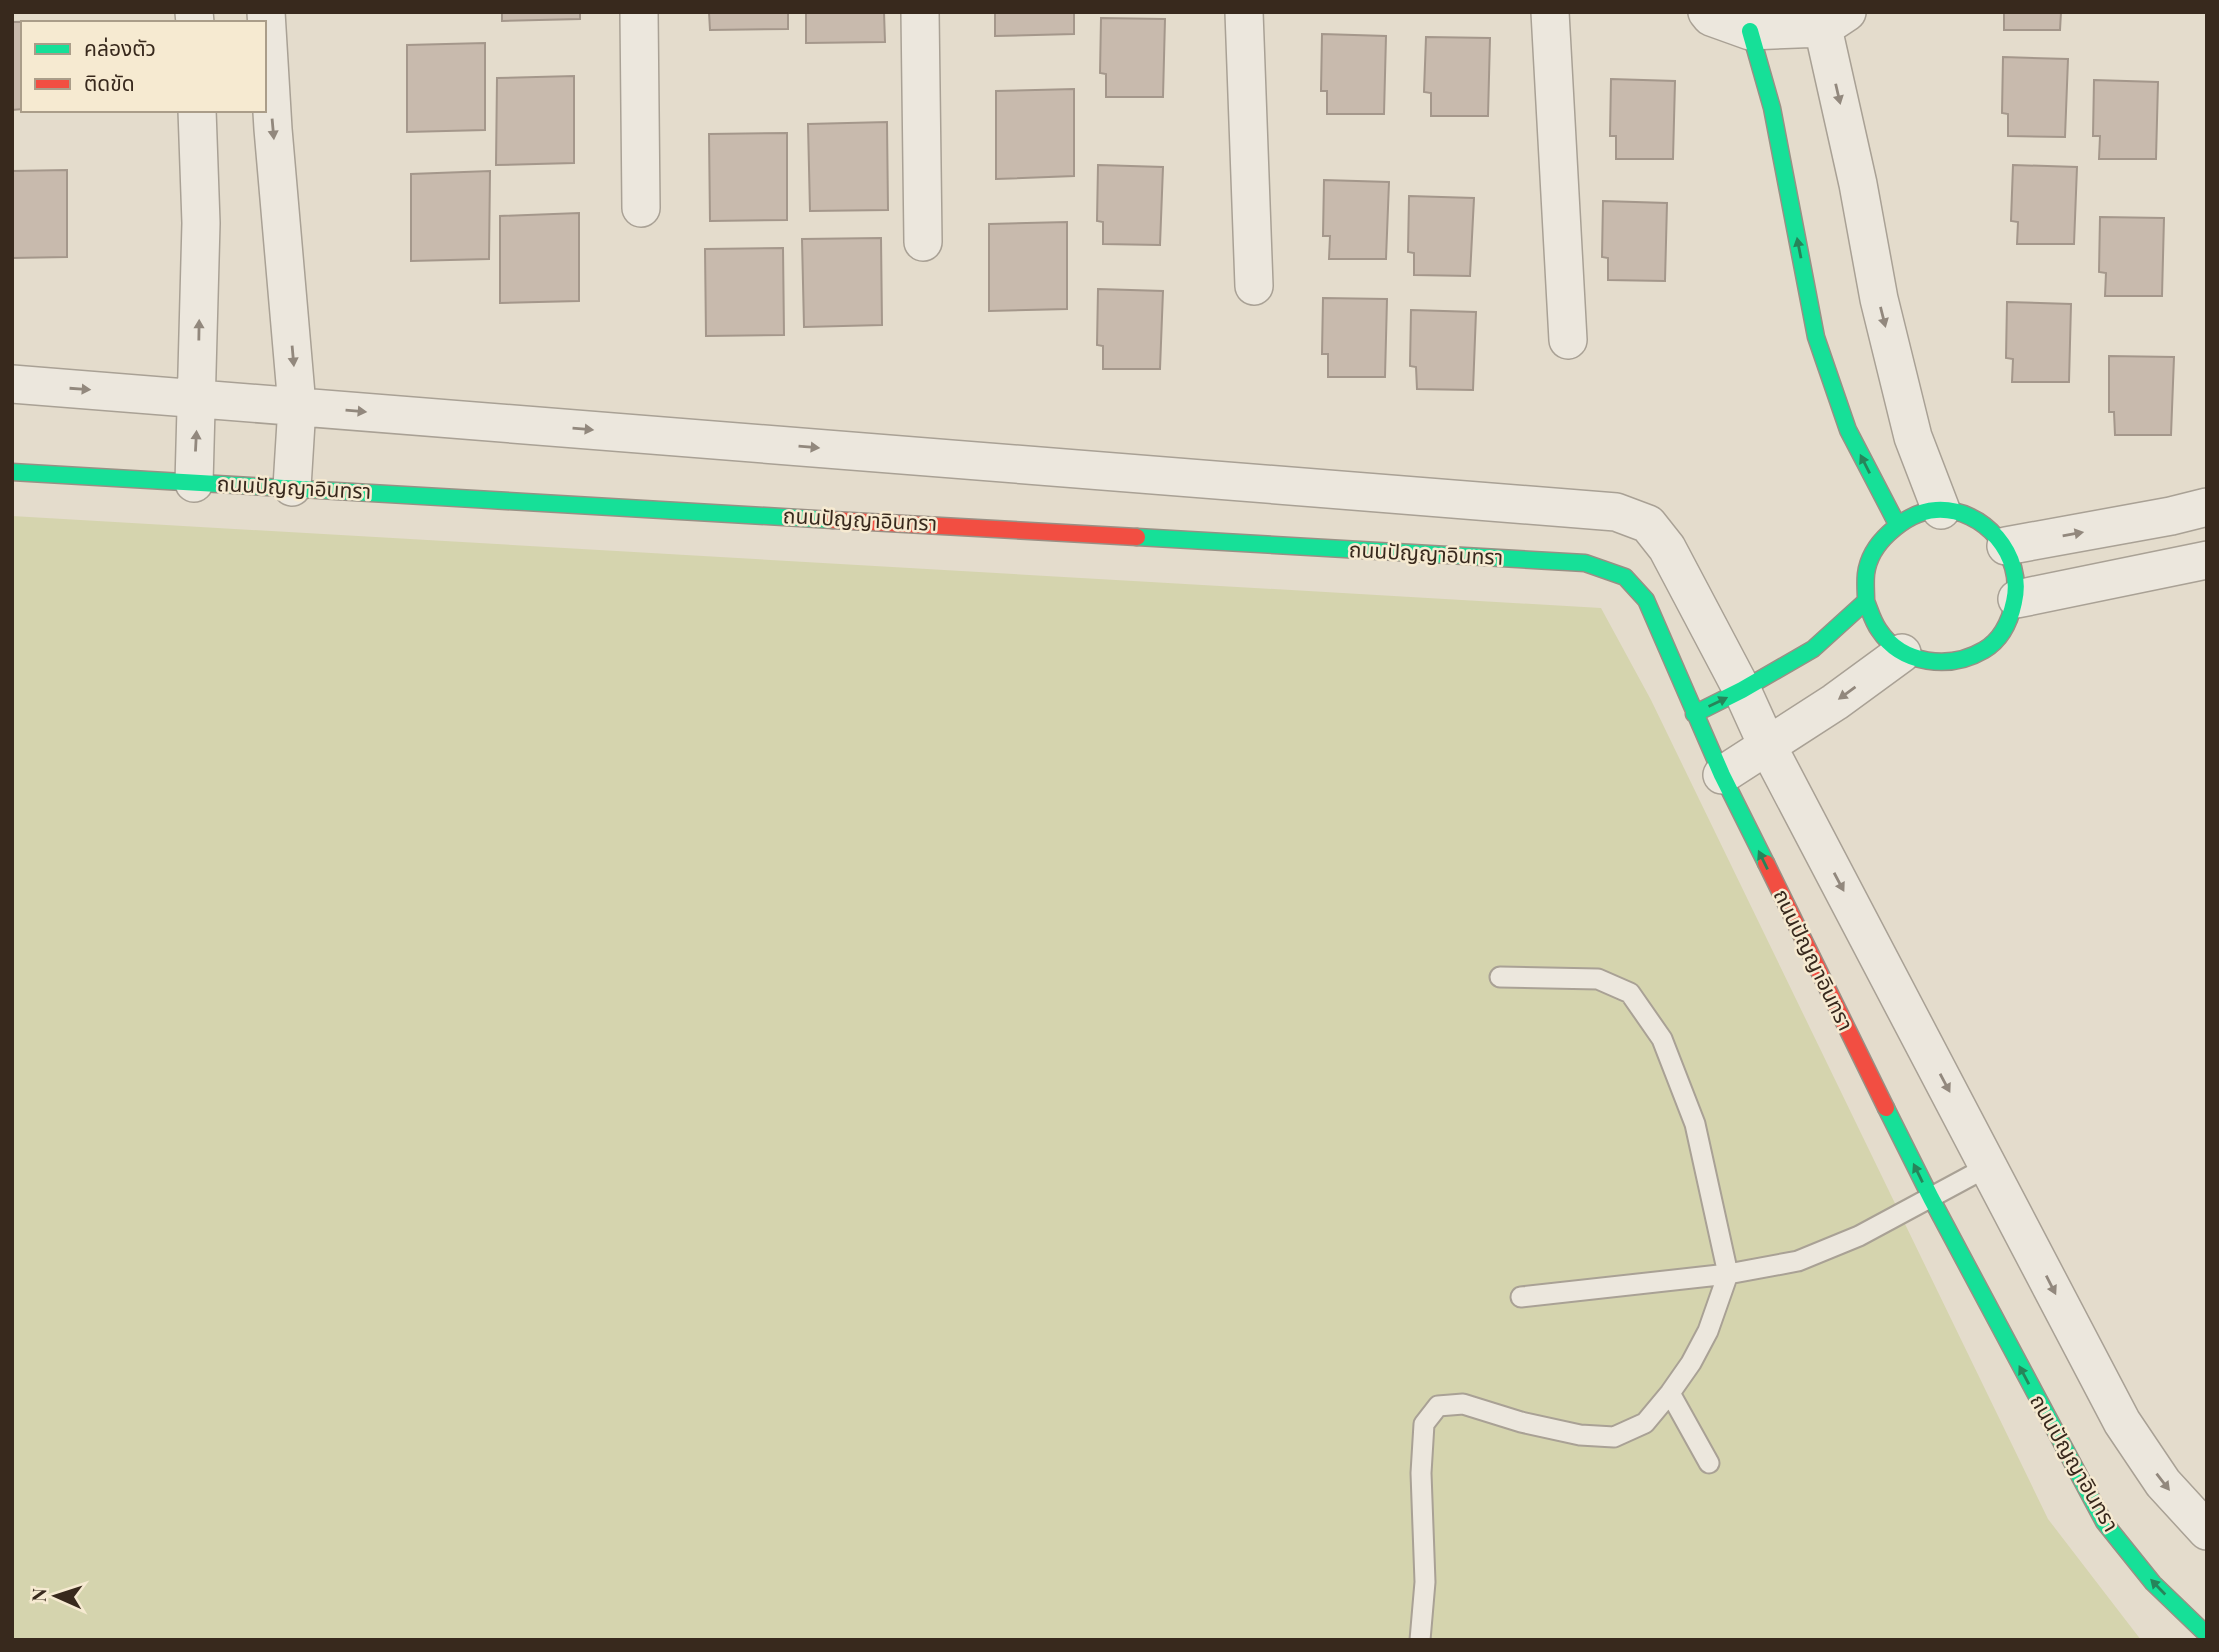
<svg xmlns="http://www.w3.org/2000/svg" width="2219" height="1652" font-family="'Playfair Display','Noto Sans Thai',serif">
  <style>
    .green { fill: #d5d4ae }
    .building { fill: #c8baad; stroke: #a4978b; stroke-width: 2 }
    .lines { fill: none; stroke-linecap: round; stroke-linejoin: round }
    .lane-casing { stroke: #a9a195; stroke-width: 23 }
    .street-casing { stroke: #a9a195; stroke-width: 40 }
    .fast-casing { stroke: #999085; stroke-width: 19 }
    .jam-casing { stroke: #999085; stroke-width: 19 }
    .lane { stroke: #ece7dd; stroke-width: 19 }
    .street { stroke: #ece7dd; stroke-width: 37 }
    .fast { stroke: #16e098; stroke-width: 16 }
    .jam { stroke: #f24e42; stroke-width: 16 }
    .oneway { fill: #92887d }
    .oneway2 { fill: #27845a }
    .labels { text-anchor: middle; stroke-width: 5; stroke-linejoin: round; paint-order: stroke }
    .street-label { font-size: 21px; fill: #38291d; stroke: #f6ead1 }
  </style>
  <rect width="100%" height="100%" fill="#e4dccc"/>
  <!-- green -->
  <path class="green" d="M12 516 1601 608 1651 700 2048 1519 2141 1640H12Z"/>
  <!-- building -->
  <path class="building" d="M502 12H580V19L502 21Z
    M709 12H788V29L710 30Z
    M806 12H884L885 42 806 43Z
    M995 12H1074V34L995 36Z
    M2004 12H2061L2060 30H2004Z
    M1101 18 1165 19 1163 97H1106V74L1100 73Z
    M60 21V23H23V109L12 110V22Z
    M1322 34 1386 36 1384 114H1327V91H1321Z
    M1426 37 1490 38 1488 116H1431V93L1424 92Z
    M485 43V130L407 132V45Z
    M2003 57 2068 59 2065 137 2008 136V114L2002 113Z
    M574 76V163L496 165 497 78Z
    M1611 79 1675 81 1673 159H1616V136H1610Z
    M2094 80 2158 82 2156 159H2099L2100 136H2093Z
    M1074 89V176L996 179V91Z
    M887 122 888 210 810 211 808 124Z
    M787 133V220L710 221 709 134Z
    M1098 165 1163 167 1160 245 1103 244V222L1097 221Z
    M2013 165 2077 167 2074 244H2017L2018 222 2011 221Z
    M67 170V257L12 258V171Z
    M490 171 489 259 411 261V174Z
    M1324 180 1389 182 1386 259H1329L1330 236H1323Z
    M1409 196 1474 198 1470 276 1414 275V253L1408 252Z
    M1603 201 1667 203 1665 281 1608 280V258L1602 257Z
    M579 213V301L500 303V216Z
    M2100 217 2164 218 2162 296H2105L2106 273 2099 272Z
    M1067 222V309L989 311V224Z
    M881 238 882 325 804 327 802 239Z
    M783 248 784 335 706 336 705 249Z
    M1098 289 1163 291 1160 369H1103V346L1097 345Z
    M1323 298 1387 299 1385 377H1328V354H1322Z
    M2007 302 2071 304 2069 382H2012L2013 359 2006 358Z
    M1411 310 1476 312 1473 390 1417 389 1416 367 1410 366Z
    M2109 356 2174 357 2171 435H2115L2114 412H2109Z"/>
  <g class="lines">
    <!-- lane casing -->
    <g class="lane-casing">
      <path id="lane" d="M1521 1297 1728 1274 1798 1261 1859 1236 1989 1166
        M1670 1393 1709 1463
        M1420 1640 1425 1582 1421 1473 1424 1424 1438 1406 1463 1404 1521 1422 1580 1435 1614 1437 1645 1423 1670 1393 1691 1363 1708 1331 1728 1274 1695 1124 1662 1039 1630 993 1598 979 1500 977"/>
    </g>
    <!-- street casing -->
    <g class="street-casing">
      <path id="street" d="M194 12 195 23
        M266 12 273 129 297 406 292 487
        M639 12 641 208
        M920 12 923 242
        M1244 12 1254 286
        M1550 12 1568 340
        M1707 12 1711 17 1750 31 1823 28 1847 12
        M1823 28 1858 184 1879 299 1913 437 1941 510
        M12 384 1616 512 1648 524 1667 548 1742 690 1767 745 2122 1422 2163 1483 2207 1531
        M194 483 201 223 197 110
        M2006 546 2171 516 2207 507
        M2017 599 2207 560
        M1722 775 1835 702 1902 653"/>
    </g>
    <!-- fast casing -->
    <g class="fast-casing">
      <path id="fast" d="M1750 31 1772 108 1816 337 1848 430 1897 524
        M12 472 833 520
        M1137 537 1585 563 1625 577 1646 600 1722 775 1766 863
        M1694 714 1742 690 1813 649 1866 601C1866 592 1865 583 1866 574 1868 558 1877 544 1889 533 1902 521 1918 511 1936 510 1984 507 2025 556 2014 602 2010 621 2001 640 1984 650 1950 670 1902 665 1879 630 1873 622 1870 611 1866 601
        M1886 1108 1931 1198 2104 1522 2153 1583 2207 1635"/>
    </g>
    <!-- jam casing -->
    <g class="jam-casing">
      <path id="jam" d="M833 520 1137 537
        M1766 863 1886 1108"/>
    </g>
    <!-- lane -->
    <use href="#lane" class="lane"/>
    <!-- street -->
    <use href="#street" class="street"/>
    <!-- fast -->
    <use href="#fast" class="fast"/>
    <!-- jam -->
    <use href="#jam" class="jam"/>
  </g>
  <!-- one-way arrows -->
  <defs><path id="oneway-solid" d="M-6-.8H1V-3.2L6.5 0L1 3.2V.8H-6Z" transform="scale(1.75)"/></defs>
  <g class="oneway">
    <use href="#oneway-solid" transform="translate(1838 94) rotate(77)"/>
    <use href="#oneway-solid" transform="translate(273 129) rotate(85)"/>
    <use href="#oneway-solid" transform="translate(1883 317) rotate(76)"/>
    <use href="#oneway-solid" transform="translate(199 330) rotate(-89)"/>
    <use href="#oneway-solid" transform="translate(293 356) rotate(85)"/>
    <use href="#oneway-solid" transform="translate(80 389) rotate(4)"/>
    <use href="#oneway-solid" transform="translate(356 411) rotate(5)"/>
    <use href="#oneway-solid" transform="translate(583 429) rotate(5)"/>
    <use href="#oneway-solid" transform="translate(196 441) rotate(-87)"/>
    <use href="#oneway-solid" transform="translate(809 447) rotate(5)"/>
    <use href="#oneway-solid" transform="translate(2073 534) rotate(-10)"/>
    <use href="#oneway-solid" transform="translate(1847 693) rotate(144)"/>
    <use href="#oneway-solid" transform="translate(1839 882) rotate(62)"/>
    <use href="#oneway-solid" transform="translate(1945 1083) rotate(62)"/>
    <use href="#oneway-solid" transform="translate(2051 1285) rotate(63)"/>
    <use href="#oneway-solid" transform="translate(2163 1482) rotate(52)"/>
  </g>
  <g class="oneway2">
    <use href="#oneway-solid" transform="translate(1799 248) rotate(-101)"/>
    <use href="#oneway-solid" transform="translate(1865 464) rotate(-117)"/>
    <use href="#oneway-solid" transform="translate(1718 702) rotate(-26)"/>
    <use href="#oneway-solid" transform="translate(1763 860) rotate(-116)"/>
    <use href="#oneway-solid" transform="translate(1918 1173) rotate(-116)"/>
    <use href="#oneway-solid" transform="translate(2024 1375) rotate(-118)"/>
    <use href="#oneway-solid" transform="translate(2158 1587) rotate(-134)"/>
  </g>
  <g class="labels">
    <!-- street labels -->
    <g class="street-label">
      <text transform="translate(294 488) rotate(3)" y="7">ถนนปัญญาอินทรา</text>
      <text transform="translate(860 520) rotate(3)" y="7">ถนนปัญญาอินทรา</text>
      <text transform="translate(1426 554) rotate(3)" y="7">ถนนปัญญาอินทรา</text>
      <text transform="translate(1813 960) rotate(64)" y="7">ถนนปัญญาอินทรา</text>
      <text transform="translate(2074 1463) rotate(60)" y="7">ถนนปัญญาอินทรา</text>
    </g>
  </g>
  <!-- border -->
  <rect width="2219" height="1652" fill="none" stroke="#38291d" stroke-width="28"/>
  <!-- legend -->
  <rect x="21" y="21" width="245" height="91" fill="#f6ead1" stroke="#aa9d89" stroke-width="2"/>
  <rect x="35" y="44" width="35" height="10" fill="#16e098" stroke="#aa9d89" stroke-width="2"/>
  <text x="84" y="56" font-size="21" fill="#38291d">คล่องตัว</text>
  <rect x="35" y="79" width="35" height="10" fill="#f24e42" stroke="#aa9d89" stroke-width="2"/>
  <text x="84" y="91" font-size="21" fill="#38291d">ติดขัด</text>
  <!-- north arrow -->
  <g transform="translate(56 1596) rotate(273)" stroke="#f6ead1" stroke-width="5" paint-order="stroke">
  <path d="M0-5L12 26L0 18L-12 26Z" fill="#38291d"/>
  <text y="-10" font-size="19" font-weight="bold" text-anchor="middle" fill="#38291d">N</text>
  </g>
</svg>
